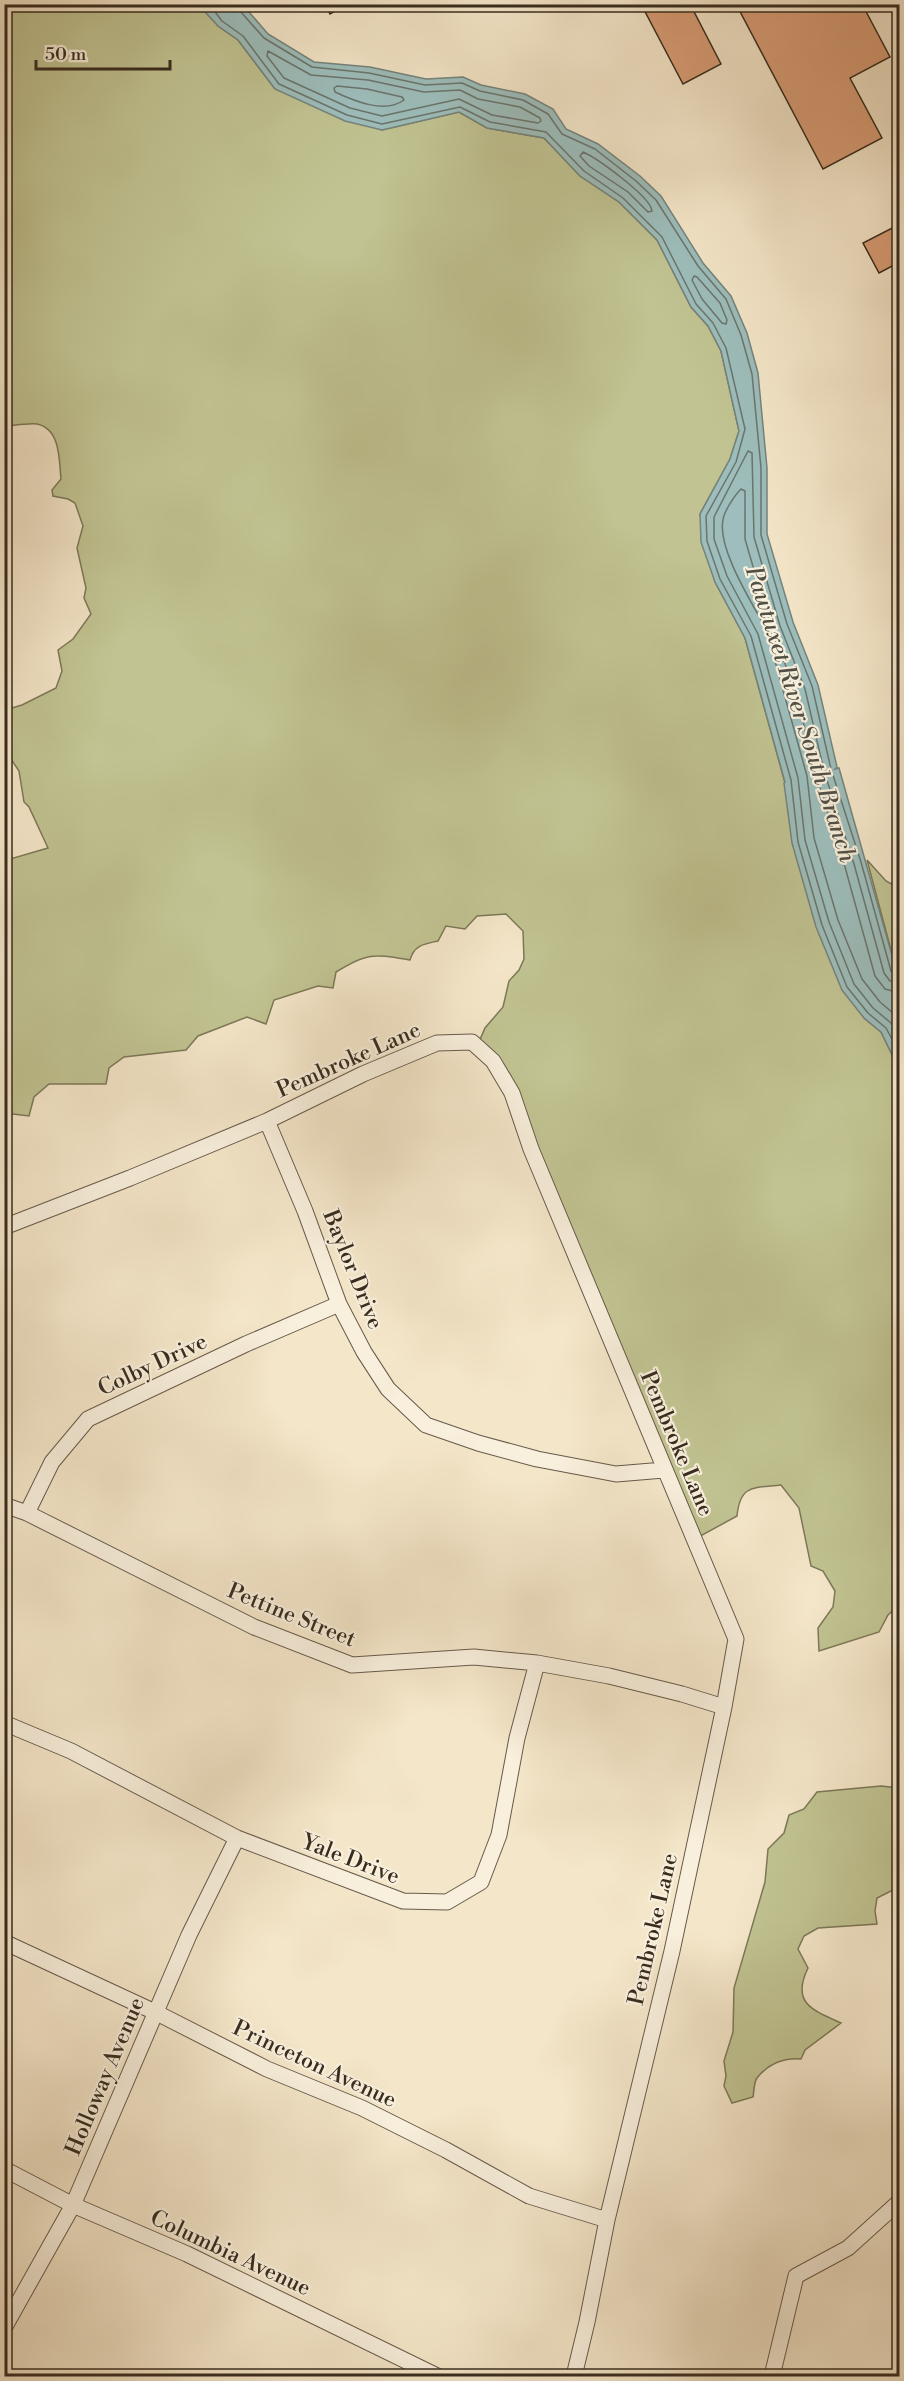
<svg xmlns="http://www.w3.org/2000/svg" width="904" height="2381" font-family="'Libre Bodoni',serif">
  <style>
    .green { fill: #c1c392; stroke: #7c7858; stroke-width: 1.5 }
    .water { fill: #9dbebc; stroke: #75847d; stroke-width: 1.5 }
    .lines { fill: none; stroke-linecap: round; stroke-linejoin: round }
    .shore { stroke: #6a756e; stroke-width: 1.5 }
    .building { fill: #d99d76; stroke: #382c1f; stroke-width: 1.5 }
    .minor-casing { stroke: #675a4a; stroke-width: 17 }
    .minor { stroke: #f8efdc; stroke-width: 15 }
    .labels { text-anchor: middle; stroke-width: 4.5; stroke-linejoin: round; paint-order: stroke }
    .street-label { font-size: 22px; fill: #382c1f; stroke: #f8efdc }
    .water-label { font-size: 24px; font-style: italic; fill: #515046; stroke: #f8efdc }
  </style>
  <rect width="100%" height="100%" fill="#f4e6c9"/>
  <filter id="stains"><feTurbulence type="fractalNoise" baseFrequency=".00333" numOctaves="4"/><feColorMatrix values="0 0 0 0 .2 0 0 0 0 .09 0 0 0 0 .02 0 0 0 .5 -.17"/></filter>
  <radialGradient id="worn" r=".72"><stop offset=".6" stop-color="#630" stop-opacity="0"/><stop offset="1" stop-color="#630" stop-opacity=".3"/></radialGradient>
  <!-- green -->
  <path class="green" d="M5 5H202L218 26 238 40 275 89 382 130 459 112 487 128 544 138 580 176 619 202 657 240 691 307 708 326 721 351 739 431 730 459 700 514 715 582 745 638 785 783 864 1018 881 1032 899 1069 900 1604 888 1615 879 1632 819 1651 818 1628 833 1607 835 1591 823 1571 811 1566 799 1508 781 1485C754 1488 740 1484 737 1516L695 1539 513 1095 478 1044 485 1028 503 1007 509 981 519 970 524 959 523 931 506 914 477 916 465 929 446 926 438 941C424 944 414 945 410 960 374 954 368 952 336 972L333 988 318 986 274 1000 266 1024 247 1017 198 1036 186 1050 124 1057 109 1068 106 1084H49L34 1097 29 1116 5 1113 4 953 7 951 5 874 10 859 48 848 29 807 24 802 19 771 5 750V710L22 705 56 688 62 671 58 650 73 639 91 614 84 598 86 588 77 548 83 526 75 503 68 499 53 496 52 490 61 479C59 461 61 429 37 424 29 423 17 425 8 426L6 406 10 392 4 377Z
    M867 860 886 881 899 888V980Z
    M881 1786 899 1788V1887L877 1898 875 1911 877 1924 818 1928 804 1936 798 1949 808 1968C791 2003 812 2010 841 2023L805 2050 801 2059C784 2057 768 2064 757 2078 754 2082 754 2091 753 2097L732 2103 724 2086 726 2076 724 2061 733 2032 734 1988 765 1882 768 1849 784 1833 789 1815 804 1809 817 1792Z"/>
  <!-- water -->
  <path class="water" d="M202 5H243L268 34 314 62 370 67 426 79 463 77 481 85 525 94 553 109 566 129 598 144 640 176 661 196 703 263 731 296 747 333 758 373 767 468V534L793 622 818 685 837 767 835 769 839 768 899 980V1069L881 1032 864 1018 842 990 816 927 792 843 784 783 785 782 745 638 715 582 701 542 700 514 730 459 739 431 721 351 708 326 691 307 657 240 619 202 580 176 544 138 487 128 459 112 382 130 345 121 275 89 238 40 218 26 206 13Z"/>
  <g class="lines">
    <!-- shore -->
    <path class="shore" d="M209 4 222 21 243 36 279 84 347 115 382 124 460 107 490 122 546 132 584 171 623 198 662 237 696 304 713 323 726 348 745 429 736 462 706 516 707 541 720 579 751 636 791 780 798 842 822 925 847 987 868 1013 886 1028 900 1054
      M239 4 240 11 264 38 312 67 369 73 425 85 462 83 480 91 523 100 548 114 562 134 595 149 636 181 656 200 698 266 726 299 741 335 752 374 761 468V535L787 624 812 686 831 769 861 862 891 971 894 975 900 976
      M268 51 311 75 368 80 424 92 460 90 478 99 520 107 540 118 541 121 538 123 492 115 459 99 382 116 350 108 284 78 267 56Z
      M337 86 367 89 402 97 404 100C385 114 354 101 335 92L334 88Z
      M583 152C597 158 651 197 652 211L648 212 628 192 589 166 580 156Z
      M694 276 697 277 720 303 727 320 726 324 722 323 702 299 692 280Z
      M741 489 745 491V539L770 625 768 629 765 627C752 603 717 548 723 520 724 511 735 495 741 489Z
      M900 984 890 981 884 973 854 864 824 771 805 689 780 626 754 537 752 453 748 451 714 517V539L727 576 758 634 798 778 805 840 829 922 854 984 873 1008 891 1023 900 1036
      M900 993 885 989 875 976 845 867 815 773 796 691 773 634 769 632 768 636 807 776 814 838 838 920 862 979 880 1002 900 1019"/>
  </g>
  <!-- building -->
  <path class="building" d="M325 4H348L330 14Z
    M641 4H690L721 64 683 84Z
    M736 4H862L890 57 850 78 882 138 823 169Z
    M900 224V262L879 273 863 243Z"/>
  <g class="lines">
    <!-- minor casing -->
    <g class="minor-casing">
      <path id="minor" d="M267 1121 305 1211 339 1304 364 1352 388 1389 426 1425 478 1443 537 1459 616 1474 664 1470
        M4 1227 130 1178 267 1121 363 1074 437 1043 472 1042 493 1061 512 1093 531 1149 736 1639 724 1707 672 1951 607 2220 587 2322 574 2376
        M4 1505 27 1513 254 1627 352 1665 474 1657 537 1663 609 1676 682 1694 724 1707
        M27 1513 52 1462 88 1419 246 1344 339 1304
        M4 1723 71 1751 237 1838 403 1901 447 1902 481 1882 499 1835 517 1738 537 1663
        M4 1942 157 2013 267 2069 362 2108 446 2150 529 2196 607 2220
        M4 2169 73 2205 187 2254 437 2376
        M4 2328 73 2205 189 1935 237 1838
        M772 2376 796 2276 848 2248 900 2201"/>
    </g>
    <!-- minor -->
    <use href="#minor" class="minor"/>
  </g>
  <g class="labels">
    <!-- street labels -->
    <g class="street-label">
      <text transform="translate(348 1059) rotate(-24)" y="8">Pembroke Lane</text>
      <text transform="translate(354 1269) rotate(68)" y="8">Baylor Drive</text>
      <text transform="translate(152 1364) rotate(-25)" y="8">Colby Drive</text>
      <text transform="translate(678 1443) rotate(67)" y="8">Pembroke Lane</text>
      <text transform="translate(292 1614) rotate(22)" y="8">Pettine Street</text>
      <text transform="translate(351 1858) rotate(21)" y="8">Yale Drive</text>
      <text transform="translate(652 1929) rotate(-77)" y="8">Pembroke Lane</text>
      <text transform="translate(315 2063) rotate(25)" y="8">Princeton Avenue</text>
      <text transform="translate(104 2076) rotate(-67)" y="8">Holloway Avenue</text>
      <text transform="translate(231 2252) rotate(25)" y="8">Columbia Avenue</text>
    </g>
    <!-- water labels -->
    <g class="water-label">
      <text transform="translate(801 714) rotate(72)" y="8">Pawtuxet River South Branch</text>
    </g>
  </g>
  <!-- margin -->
  <rect width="904" height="2381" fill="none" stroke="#f4e6c9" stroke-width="24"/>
  <rect x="6" y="6" width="892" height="2369" fill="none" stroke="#382c1f" stroke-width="3"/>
  <rect x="12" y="12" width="880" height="2357" fill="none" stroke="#382c1f" stroke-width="1.5"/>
  <!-- scale -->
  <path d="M36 60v9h134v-9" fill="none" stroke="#382c1f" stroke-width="3"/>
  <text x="45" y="60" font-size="18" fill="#382c1f" stroke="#f8efdc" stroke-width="4.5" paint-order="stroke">50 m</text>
  <rect width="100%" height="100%" filter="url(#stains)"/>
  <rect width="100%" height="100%" fill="url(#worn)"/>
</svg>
